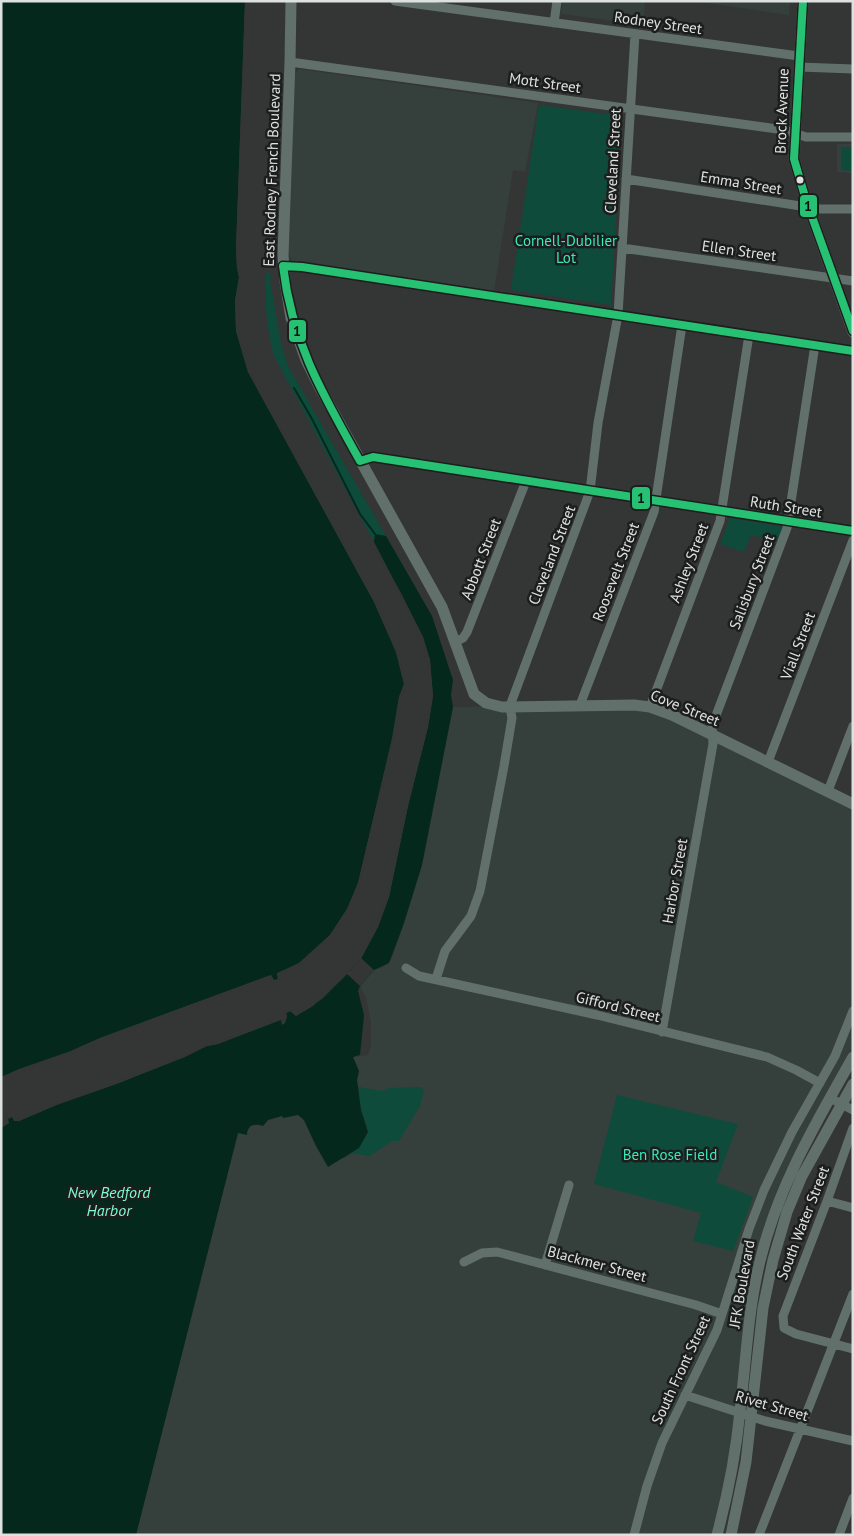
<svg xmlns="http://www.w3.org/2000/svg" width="854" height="1536" font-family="'PT Sans',sans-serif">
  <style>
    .built { fill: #35403c }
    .green { fill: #0e4b3b }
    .water { fill: #05281d }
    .pier { fill: #333635 }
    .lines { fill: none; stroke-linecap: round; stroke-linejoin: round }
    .stream { stroke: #05281d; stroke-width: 2 }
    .minor { stroke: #62706b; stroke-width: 9 }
    .major { stroke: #61706b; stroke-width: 11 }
    .bus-1-casing { stroke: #1c1e1d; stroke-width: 11 }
    .bus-1 { stroke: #26c172; stroke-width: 8 }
    .bus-dot { fill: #dde1df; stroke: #1c1e1d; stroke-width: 2 }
    .labels { text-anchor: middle; stroke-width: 5; stroke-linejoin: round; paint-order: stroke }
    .street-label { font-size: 15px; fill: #dde1df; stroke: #1c1e1d }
    .park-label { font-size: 15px; fill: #37ebbb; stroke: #1c1e1d }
    .water-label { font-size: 16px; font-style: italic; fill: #7ff9d1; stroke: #1c1e1d }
    .line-badge { stroke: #1c1e1d; stroke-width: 2 }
    .pale-badge-label { font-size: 14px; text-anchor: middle; font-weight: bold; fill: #111 }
  </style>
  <rect width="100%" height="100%" fill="#333635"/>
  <!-- built -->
  <path class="built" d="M563 1H645L644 25 561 14Z
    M693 1H783L790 2 789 15Z
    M299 69 538 103 525 172 513 170 494 291 292 261 287 252 295 75Z
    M837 144H853V173L837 172Z
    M645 705 853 804V1057L766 1235 717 1535H136L238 1133 247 1132 251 1126 257 1124 263 1126 268 1120 282 1115 283 1117 298 1115 304 1120 316 1146 345 1158 359 1148 368 1132 357 1080 359 1071 353 1057 360 986 374 970 383 967 392 958 404 923 422 865 453 707Z"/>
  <!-- green -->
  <path class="green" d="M539 105 622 116 611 305 511 290Z
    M841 147H853V171L841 170Z
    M266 273H271L270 281 281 343 288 366 417 590 390 572 274 356C266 326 265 305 266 273Z
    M730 518 783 527 778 541 751 535 744 552 720 544Z
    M359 1087 383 1091 389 1088 420 1087 424 1090 420 1106 399 1141H392L370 1156 351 1153 359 1148 368 1132C365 1116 357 1103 359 1087Z
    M617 1095 738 1124 716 1182 753 1197 733 1251 693 1241 701 1213 594 1184Z"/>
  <!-- water -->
  <path class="water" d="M1 1H245L236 248 237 268 239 277 235 301 236 331 248 372 374 602 396 652 404 684 399 697 392 739 358 883 347 909 330 935 299 963 277 973 278 979 274 981 271 975 100 1038 71 1051 1 1077Z
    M375 534 386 536 432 616 453 680 451 695 453 707 422 865 404 923 389 963 374 970 360 986 364 999 366 1054 353 1057 359 1071 357 1080 361 1110 368 1132 359 1148 328 1167 316 1146 304 1120 298 1115 283 1118 282 1116 268 1120 263 1126C254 1123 247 1125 247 1135L238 1133 136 1535H1V1128L9 1123 7 1119 12 1117 19 1121 59 1104 119 1083 207 1046 218 1044 281 1019 282 1024 285 1023 287 1017 286 1013 291 1011 296 1016 322 999 347 974 361 959 378 927 389 897 408 806 428 727 433 696 430 660 423 637 401 593 375 546 374 542Z"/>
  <!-- pier -->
  <path class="pier" d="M245 1H247L239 248 241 277 238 301 239 331 250 371 376 600 399 652 406 684 401 698 394 740 360 884 349 910 332 937 300 965 279 975 280 980 275 983 272 982 270 978 247 986 1 1080V1077L19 1069 71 1051 100 1038 271 975 274 980 278 979 277 974 299 963 330 935 347 909 358 883 392 739 399 697 404 684 396 652 374 602 248 372 236 331 235 301 239 277 237 268 236 248Z
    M372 538 423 637 430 660 433 696 428 727 408 806 389 897 378 927 361 958 374 970 360 986 366 998 371 1022V1046L368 1055 353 1057 360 1055 364 1015 358 991 360 986 347 974 313 1006 296 1016 290 1011 286 1013 287 1016 285 1023 282 1025 281 1020 218 1044 207 1046 185 1057 119 1083 59 1104 19 1121H14L12 1117 8 1119 9 1123 1 1128V1125L6 1122 5 1118 13 1115 16 1118 18 1119 58 1102 118 1081 184 1055 206 1044 217 1042 281 1017 284 1019V1013L285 1011 292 1009 296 1013 320 997 342 973 350 971 360 959 358 958 376 926 386 897 406 806 426 727 430 695 427 661 421 638 399 594 373 547Z"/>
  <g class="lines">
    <!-- stream -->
    <path class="stream" d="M294 388 312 419 360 514 375 534"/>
    <!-- minor -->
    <path class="minor" d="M395 1 799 56
      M554 23 557 1
      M290 62 785 130 806 137H853
      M799 67 853 69
      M626 179 820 209H853
      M622 248 853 281
      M283 266 302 267 853 351
      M360 461 373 457 853 531
      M455 642 463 638 467 632 526 481
      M580 705 654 512 682 325
      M650 707 720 521 749 335
      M768 762 853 540
      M828 791 853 726
      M406 968 419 976 597 1015 767 1057 796 1070 820 1083
      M436 979 445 951 471 916 480 891 504 766 512 718 510 708 511 703 590 491 598 423 618 315 635 34
      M662 1032 713 744 712 726 787 528 815 345
      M830 1098 853 1110
      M853 1128 827 1201 783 1316 784 1328 796 1334 853 1349
      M827 1201 853 1208
      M464 1262 482 1253 497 1252 696 1305 722 1314
      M545 1265 569 1185
      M685 1395 765 1421 853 1441
      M634 1535 647 1486 662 1443 717 1330 749 1229 764 1190 792 1132 835 1056 853 1011
      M759 1535 853 1294
      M839 1535 853 1498"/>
    <!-- major -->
    <path class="major" d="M291 1 290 62 283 255 285 281 291 318 306 360 320 388 442 607 474 694 486 703 502 707 634 705 650 707 672 715 853 804
      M803 1 794 159 806 200 853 332
      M717 1535C728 1494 736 1453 740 1411 746 1361 748 1310 760 1261 778 1186 816 1123 853 1057
      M731 1535 746 1462 763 1308 773 1260 787 1212 802 1176 853 1084"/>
    <!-- bus-1 casing -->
    <g class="bus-1-casing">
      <path id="bus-1" d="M803 1 794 159 806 200 853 331
        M853 351 302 267 283 266C292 343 323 395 360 461L373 457 853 531"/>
    </g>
    <!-- bus-1 -->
    <use href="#bus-1" class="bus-1"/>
  </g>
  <!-- markers -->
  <circle class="bus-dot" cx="800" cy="180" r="4.5"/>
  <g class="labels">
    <!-- street labels -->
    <g class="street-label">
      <text transform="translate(658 23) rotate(8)" y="5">Rodney Street</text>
      <text transform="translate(545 83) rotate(8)" y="5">Mott Street</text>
      <text transform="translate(782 111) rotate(-88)" y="5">Brock Avenue</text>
      <text transform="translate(613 161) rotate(-87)" y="5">Cleveland Street</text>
      <text transform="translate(272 170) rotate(-88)" y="5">East Rodney French Boulevard</text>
      <text transform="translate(741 183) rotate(9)" y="5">Emma Street</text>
      <text transform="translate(739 251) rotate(8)" y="5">Ellen Street</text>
      <text transform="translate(786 507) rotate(9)" y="5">Ruth Street</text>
      <text transform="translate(552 555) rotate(-69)" y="5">Cleveland Street</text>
      <text transform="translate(481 559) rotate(-69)" y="5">Abbott Street</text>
      <text transform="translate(689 563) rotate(-69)" y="5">Ashley Street</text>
      <text transform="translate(616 572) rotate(-69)" y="5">Roosevelt Street</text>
      <text transform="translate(752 582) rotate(-69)" y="5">Salisbury Street</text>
      <text transform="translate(798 646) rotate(-69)" y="5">Viall Street</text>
      <text transform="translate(685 708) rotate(22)" y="5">Cove Street</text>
      <text transform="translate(675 881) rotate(-80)" y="5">Harbor Street</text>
      <text transform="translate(618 1007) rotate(14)" y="5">Gifford Street</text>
      <text transform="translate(803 1223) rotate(-69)" y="5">South Water Street</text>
      <text transform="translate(597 1264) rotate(15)" y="5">Blackmer Street</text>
      <text transform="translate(742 1284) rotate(-80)" y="5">JFK Boulevard</text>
      <text transform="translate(681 1370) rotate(-65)" y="5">South Front Street</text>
      <text transform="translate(772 1406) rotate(16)" y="5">Rivet Street</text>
    </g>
    <!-- park labels -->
    <g class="park-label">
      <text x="566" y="246">Cornell-Dubilier<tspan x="566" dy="17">Lot</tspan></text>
      <text x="670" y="1160">Ben Rose Field</text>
    </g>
    <!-- water labels -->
    <g class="water-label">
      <text x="109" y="1198">New Bedford<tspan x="109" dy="18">Harbor</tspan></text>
    </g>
  </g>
  <g class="line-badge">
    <rect x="799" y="194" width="19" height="24" rx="5" fill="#26c172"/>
    <rect x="288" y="319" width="19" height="24" rx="5" fill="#26c172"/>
    <rect x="631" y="486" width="20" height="24" rx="5" fill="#26c172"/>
  </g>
  <g class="pale-badge-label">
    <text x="808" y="211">1</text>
    <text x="297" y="336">1</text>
    <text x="641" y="503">1</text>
  </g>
  <!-- border -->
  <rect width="854" height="1536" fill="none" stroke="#dde1df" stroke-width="5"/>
</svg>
